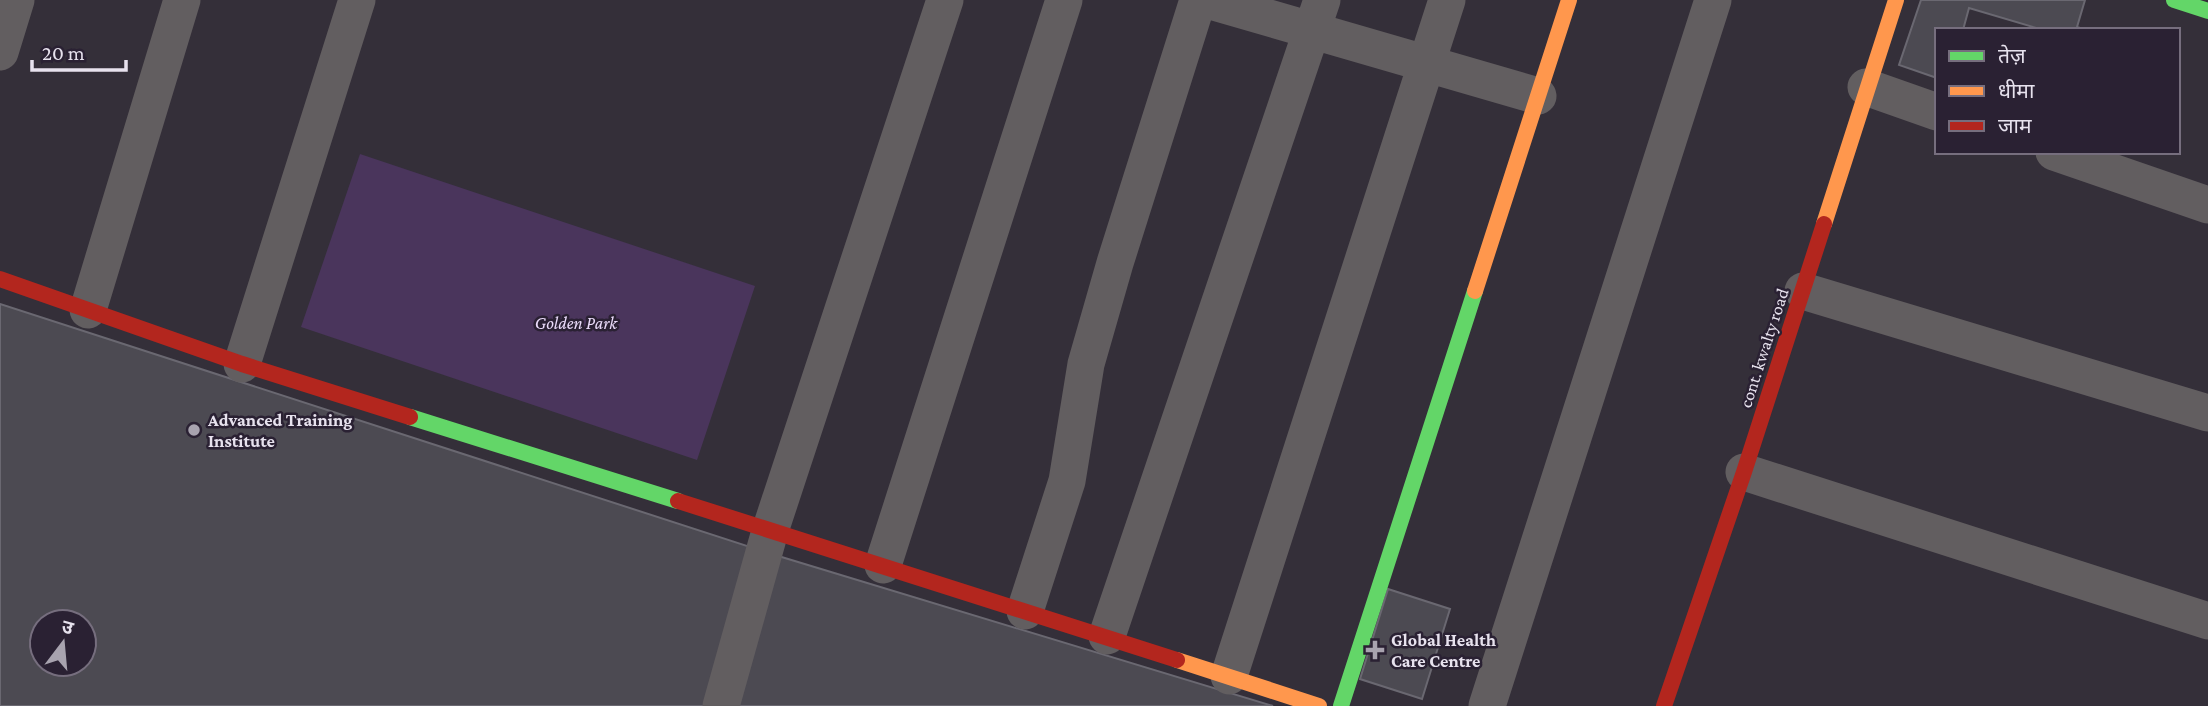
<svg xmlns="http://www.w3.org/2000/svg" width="2208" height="706" font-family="'Crimson Pro','Noto Sans Devanagari',serif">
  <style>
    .green { fill: #4a355c }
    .building { fill: #4c4a52; stroke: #6a6871; stroke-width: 2; fill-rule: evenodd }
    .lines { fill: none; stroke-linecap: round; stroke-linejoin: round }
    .street { stroke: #625e60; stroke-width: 37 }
    .fast { stroke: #63d668; stroke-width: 16 }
    .slow { stroke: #ff974d; stroke-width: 16 }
    .jam { stroke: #b3261e; stroke-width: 16 }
    .poi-dot { fill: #a8a3af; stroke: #2a2133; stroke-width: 2.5 }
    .labels { text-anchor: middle; stroke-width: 5; stroke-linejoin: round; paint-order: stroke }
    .park-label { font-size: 18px; font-style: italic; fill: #eadbfa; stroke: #2a2133 }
    .street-label { font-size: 18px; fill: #e7e2ee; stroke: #2a2133 }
    .poi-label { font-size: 18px; font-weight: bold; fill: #e7e2ee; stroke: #2a2133; text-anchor: start }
  </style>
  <rect width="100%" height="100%" fill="#342f39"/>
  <!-- green -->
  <path class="green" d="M360 154 755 286 697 460 301 327Z"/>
  <!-- building -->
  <path class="building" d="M1921 0H2085L2077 27 2086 30H2043L1969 8 1963 30H1937V78L1899 65Z
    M0 304 775 555 1273 706H0ZM42 622H84V664H42Z
    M1388 589 1450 609 1422 699 1360 679Z"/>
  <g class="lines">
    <!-- street -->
    <path class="street" d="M1207 0 1538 96
      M0 52 16 0
      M1866 87 1937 112
      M2054 152 2208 205
      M1803 291 2208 413
      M88 310 182 0
      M242 364 357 0
      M1744 472 2208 621
      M883 565 1064 0
      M1025 611 1067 481 1086 364 1115 263 1198 0
      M1107 636 1322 0
      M1229 676 1447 0
      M721 706 770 531 945 0
      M1487 706 1713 0"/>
    <!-- fast -->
    <path class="fast" d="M2174 0 2208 11
      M410 417 678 501
      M1341 706 1475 291"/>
    <!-- slow -->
    <path class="slow" d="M1824 224 1896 0
      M1475 291 1569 0
      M1177 660 1319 706"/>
    <!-- jam -->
    <path class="jam" d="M0 279 242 364 410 417
      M678 501 1177 660
      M1664 706 1744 472 1824 224"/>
  </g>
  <!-- markers -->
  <g class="poi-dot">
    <circle cx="194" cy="430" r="7"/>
    <path d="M1371.5 639.5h7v7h7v7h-7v7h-7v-7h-7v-7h7z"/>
  </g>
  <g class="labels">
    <!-- park labels -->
    <g class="park-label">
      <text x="576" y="329">Golden Park</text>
    </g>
    <!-- street labels -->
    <g class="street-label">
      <text transform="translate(1764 348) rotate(-72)" y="6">cont. kwalty road</text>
    </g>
    <!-- poi labels -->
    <g class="poi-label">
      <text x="208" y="426">Advanced Training<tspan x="208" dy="21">Institute</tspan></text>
      <text x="1391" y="646">Global Health<tspan x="1391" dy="21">Care Centre</tspan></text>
    </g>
  </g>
  <!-- legend -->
  <rect x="1935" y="28" width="245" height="126" fill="#2a2133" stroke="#766e7e" stroke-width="2"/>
  <rect x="1949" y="51" width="35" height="10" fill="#63d668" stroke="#766e7e" stroke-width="2"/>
  <text x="1998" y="63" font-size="21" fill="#e7e2ee">तेज़</text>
  <rect x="1949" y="86" width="35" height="10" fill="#ff974d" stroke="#766e7e" stroke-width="2"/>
  <text x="1998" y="98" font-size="21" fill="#e7e2ee">धीमा</text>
  <rect x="1949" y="121" width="35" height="10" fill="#b3261e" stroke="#766e7e" stroke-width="2"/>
  <text x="1998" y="133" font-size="21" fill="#e7e2ee">जाम</text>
  <!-- north arrow -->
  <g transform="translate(63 643) rotate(16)"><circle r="33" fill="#2a2133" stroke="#766e7e" stroke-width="2"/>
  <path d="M0-5L12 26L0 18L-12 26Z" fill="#a8a3af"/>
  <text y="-10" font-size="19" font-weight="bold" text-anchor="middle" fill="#e7e2ee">उ</text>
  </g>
  <!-- scale -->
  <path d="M32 60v10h94v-10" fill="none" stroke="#e7e2ee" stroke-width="3.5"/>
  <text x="42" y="60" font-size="21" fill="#e7e2ee" stroke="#2a2133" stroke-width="5" paint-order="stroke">20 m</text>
</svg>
